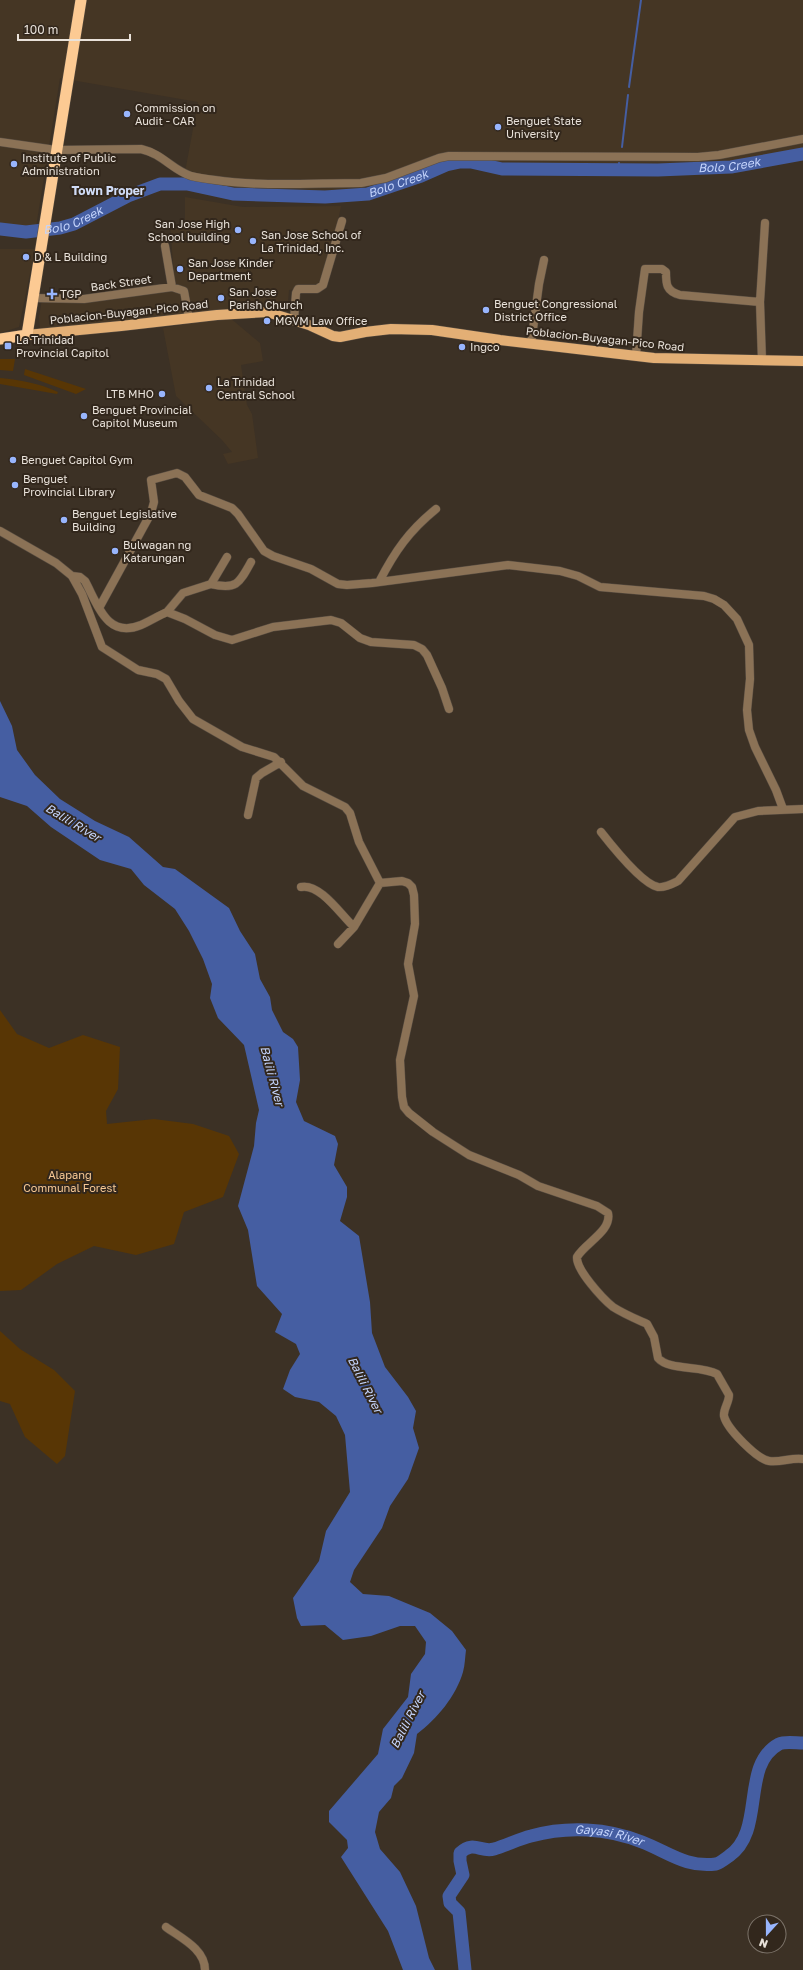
<svg xmlns="http://www.w3.org/2000/svg" width="803" height="1970" font-family="'Golos Text',sans-serif">
  <style>
    .built { fill: #453624 }
    .green { fill: #583605 }
    .water { fill: #455ea2 }
    .lines { fill: none; stroke-linecap: round; stroke-linejoin: round }
    .stream { stroke: #455ea2; stroke-width: 2 }
    .river { stroke: #455ea2; stroke-width: 13 }
    .minor-casing { stroke: #584d42; stroke-width: 9 }
    .major-casing { stroke: #584d42; stroke-width: 11 }
    .highway-casing { stroke: #584d42; stroke-width: 12 }
    .minor { stroke: #8b7256; stroke-width: 8 }
    .major { stroke: #e3af75; stroke-width: 10 }
    .highway { stroke: #fcca93; stroke-width: 11 }
    .poi-dot { fill: #98b5fd; stroke: #32271c; stroke-width: 1.5 }
    .labels { text-anchor: middle; stroke-width: 4; stroke-linejoin: round; paint-order: stroke }
    .poi-label { font-size: 11px; fill: #e9e2da; stroke: #32271c; text-anchor: start }
    .street-label { font-size: 11px; fill: #e9e2da; stroke: #32271c }
    .park-label { font-size: 11px; fill: #f7c894; stroke: #32271c }
    .water-label { font-size: 12px; font-style: italic; fill: #c4d4fc; stroke: #32271c }
    .neighbourhood-label { font-size: 12px; font-weight: bold; fill: #d0dcf7; stroke: #32271c }
  </style>
  <rect width="100%" height="100%" fill="#3c3125"/>
  <!-- built -->
  <path class="built" d="M0 0H803V152L729 164 462 166 448 168 373 198 253 199 225 194 183 183 198 102 60 78 36 227 0 224Z
    M185 197 243 207 341 206 331 256 323 285 289 290 287 314H193L188 290 175 286 170 226 185 225Z
    M0 249H35L19 327 0 333Z
    M170 290 183 293 187 314 40 330 39 317 42 299Z
    M229 317 260 343 263 361 241 365 247 405 252 414 258 458 228 464 223 454 232 452 222 440 176 396 163 328Z"/>
  <!-- green -->
  <path class="green" d="M0 359H15L13 371 0 370Z
    M25 369 86 389 76 394 24 375Z
    M0 378C20 380 39 383 58 392L57 394 0 384Z
    M0 1010 17 1034 49 1048 83 1035 120 1047 118 1089 106 1111 107 1124 154 1119 193 1124 229 1136 239 1154 223 1197 184 1212 174 1244 136 1255 94 1246 57 1264 21 1290 0 1291Z
    M0 1331 20 1349 54 1370 75 1391 65 1456 57 1464 25 1437 10 1404 0 1401Z"/>
  <!-- water -->
  <path class="water" d="M0 701 12 726 17 750 35 775 60 799 95 821 129 837 163 867 175 869 229 908 240 931 255 954 260 979 270 997 272 1010 283 1032 293 1039 298 1047 300 1080 296 1102 304 1121 335 1136 338 1144 334 1165 347 1187V1197L340 1221 359 1236 370 1302 372 1333 385 1367 408 1397 416 1411 413 1428 419 1448 408 1479 390 1506 382 1528 354 1570 350 1582 363 1594 389 1596 430 1613 452 1631 466 1650C465 1657 465 1665 463 1672 456 1696 437 1719 417 1734L414 1753 402 1778 394 1786 391 1798 379 1812 375 1832 380 1849 400 1872 416 1906 429 1958 435 1970H403L388 1931 341 1857 348 1848 347 1840 329 1822V1811L378 1754 383 1729 408 1697 411 1674 425 1654 426 1642 415 1626H400L371 1636 343 1640 325 1625 301 1626 297 1618 293 1598 319 1561 326 1531 350 1492 345 1435 336 1416 319 1402 295 1397 283 1389 290 1370 300 1354 296 1344 275 1332 282 1314 257 1286 248 1230 238 1206 254 1146 256 1123 259 1110 244 1045 218 1018 210 998 212 984 203 959 189 931 175 909 144 885 131 869 100 860 51 827 27 806 0 797Z"/>
  <g class="lines">
    <!-- stream -->
    <path class="stream" d="M629 87 641 0
      M622 147 628 95
      M619 169V163"/>
    <!-- river -->
    <g class="river">
      <path id="s1" d="M0 229 26 232 60 228 74 224 128 196 160 184H187L233 194 325 197 368 194 421 176 446 165 460 162H471L502 169 658 170 731 167 803 154"/>
      <path id="s2" d="M465 1970 459 1912 450 1903 449 1896 463 1875 460 1861V1853C474 1840 481 1853 494 1849 507 1845 519 1839 531 1836 567 1826 607 1828 642 1842 668 1852 686 1868 716 1864 720 1863 725 1859 729 1856 766 1831 740 1765 779 1744 785 1741 796 1743 803 1743"/>
    </g>
    <!-- minor casing -->
    <g class="minor-casing">
      <path id="minor" d="M0 142 56 150 141 149C163 154 172 170 191 176 199 178 207 179 215 180 263 187 313 183 361 183L386 178 439 158 449 156 698 157 719 155 803 139
        M165 246 172 287
        M33 298 84 299 172 287 184 291 189 318
        M294 320 296 293 298 289H317L323 285 342 221
        M531 344 539 284 544 260
        M636 356 639 312 645 269H662L666 272C666 284 666 291 680 295L760 302
        M762 361 760 302 765 223
        M0 531 56 563 72 576 82 594 102 647 138 670 157 674 166 679 179 701 193 719 242 747 274 757 303 786 345 807 350 813 359 842 380 883 402 881 408 883 412 887 414 895 415 924 408 964 414 996 400 1060 402 1097 404 1107 409 1113 433 1132 469 1155 519 1175 538 1186 597 1206 608 1213C612 1231 585 1243 577 1257 576 1270 603 1299 613 1307 624 1314 636 1319 647 1324L654 1337 658 1358C669 1371 701 1365 717 1374L729 1395C729 1403 723 1409 724 1416 727 1429 757 1459 769 1461 780 1463 792 1457 803 1459
        M72 576 80 577 85 581C98 605 107 639 141 625 150 621 158 616 167 612L185 619 215 635 232 640 273 627 331 620 341 623 360 638 371 642 414 645 422 649 427 655 442 688 449 709
        M379 582C395 551 409 531 436 509
        M211 584C236 590 239 584 251 562
        M99 608 151 513 154 502 151 480 177 473 185 477 199 495 232 508 238 514 264 551 273 556 311 569 338 584 347 585 372 583 508 565 560 571 578 576 600 587 704 596 714 599 724 605 737 619 749 645 750 679 747 710 749 730 755 747 776 790 783 809
        M167 612 183 593 211 584 227 557
        M248 815 256 778 262 773 281 762
        M601 832C612 846 642 884 658 887 665 888 672 884 678 881L735 817 758 811 803 809
        M301 887C320 883 341 915 354 927
        M338 944 354 927 380 883
        M166 1927C181 1938 205 1949 205 1970"/>
    </g>
    <!-- major casing -->
    <g class="major-casing">
      <path id="major" d="M27 335 121 326 217 315 267 312 309 325 333 336 340 337 365 332 391 329 432 330 500 340 654 358 803 361"/>
    </g>
    <!-- highway casing -->
    <g class="highway-casing">
      <path id="highway" d="M0 339 27 335 81 0"/>
    </g>
    <!-- minor -->
    <use href="#minor" class="minor"/>
    <!-- major -->
    <use href="#major" class="major"/>
    <!-- highway -->
    <use href="#highway" class="highway"/>
  </g>
  <!-- markers -->
  <g class="poi-dot">
    <circle cx="127" cy="114" r="4"/>
    <circle cx="498" cy="127" r="4"/>
    <circle cx="14" cy="164" r="4"/>
    <circle cx="238" cy="230" r="4"/>
    <circle cx="253" cy="241" r="4"/>
    <circle cx="26" cy="257" r="4"/>
    <circle cx="180" cy="269" r="4"/>
    <path d="M50 288h4v4h4v4h-4v4h-4v-4h-4v-4h4z"/>
    <circle cx="221" cy="298" r="4"/>
    <circle cx="486" cy="310" r="4"/>
    <circle cx="267" cy="321" r="4"/>
    <rect x="4" y="342" width="8" height="8" rx="2"/>
    <circle cx="462" cy="347" r="4"/>
    <circle cx="209" cy="388" r="4"/>
    <circle cx="162" cy="394" r="4"/>
    <circle cx="84" cy="416" r="4"/>
    <circle cx="13" cy="460" r="4"/>
    <circle cx="15" cy="485" r="4"/>
    <circle cx="64" cy="520" r="4"/>
    <circle cx="115" cy="551" r="4"/>
  </g>
  <g class="labels">
    <!-- poi labels -->
    <g class="poi-label">
      <text x="135" y="112">Commission on<tspan x="135" dy="13">Audit - CAR</tspan></text>
      <text x="506" y="125">Benguet State<tspan x="506" dy="13">University</tspan></text>
      <text x="22" y="162">Institute of Public<tspan x="22" dy="13">Administration</tspan></text>
      <text x="230" y="228" text-anchor="end">San Jose High<tspan x="230" dy="13">School building</tspan></text>
      <text x="261" y="239">San Jose School of<tspan x="261" dy="13">La Trinidad, Inc.</tspan></text>
      <text x="34" y="261">D &amp; L Building</text>
      <text x="188" y="267">San Jose Kinder<tspan x="188" dy="13">Department</tspan></text>
      <text x="229" y="296">San Jose<tspan x="229" dy="13">Parish Church</tspan></text>
      <text x="60" y="298">TGP</text>
      <text x="494" y="308">Benguet Congressional<tspan x="494" dy="13">District Office</tspan></text>
      <text x="275" y="325">MGVM Law Office</text>
      <text x="16" y="344">La Trinidad<tspan x="16" dy="13">Provincial Capitol</tspan></text>
      <text x="470" y="351">Ingco</text>
      <text x="217" y="386">La Trinidad<tspan x="217" dy="13">Central School</tspan></text>
      <text x="154" y="398" text-anchor="end">LTB MHO</text>
      <text x="92" y="414">Benguet Provincial<tspan x="92" dy="13">Capitol Museum</tspan></text>
      <text x="21" y="464">Benguet Capitol Gym</text>
      <text x="23" y="483">Benguet<tspan x="23" dy="13">Provincial Library</tspan></text>
      <text x="72" y="518">Benguet Legislative<tspan x="72" dy="13">Building</tspan></text>
      <text x="123" y="549">Bulwagan ng<tspan x="123" dy="13">Katarungan</tspan></text>
    </g>
    <!-- street labels -->
    <g class="street-label">
      <text transform="translate(121 283) rotate(-8)" y="4">Back Street</text>
      <text transform="translate(129 312) rotate(-6)" y="4">Poblacion-Buyagan-Pico Road</text>
      <text transform="translate(605 339) rotate(6)" y="4">Poblacion-Buyagan-Pico Road</text>
    </g>
    <!-- park labels -->
    <g class="park-label">
      <text x="70" y="1179">Alapang<tspan x="70" dy="13">Communal Forest</tspan></text>
    </g>
    <!-- water labels -->
    <g class="water-label">
      <text dy="4" stroke="none"><textPath href="#s1" startOffset="747">Bolo Creek</textPath></text>
      <text dy="4" stroke="none"><textPath href="#s1" startOffset="411">Bolo Creek</textPath></text>
      <text dy="4" stroke="none"><textPath href="#s1" startOffset="75">Bolo Creek</textPath></text>
      <text transform="translate(73 823) rotate(31)" y="4">Balili River</text>
      <text transform="translate(272 1076) rotate(75)" y="4">Balili River</text>
      <text transform="translate(365 1385) rotate(63)" y="4">Balili River</text>
      <text transform="translate(408 1720) rotate(-63)" y="4">Balili River</text>
      <text dy="4" stroke="none"><textPath href="#s2" startOffset="280">Gayasi River</textPath></text>
    </g>
    <!-- neighbourhood labels -->
    <g class="neighbourhood-label">
      <text x="108" y="195">Town Proper</text>
    </g>
  </g>
  <!-- north arrow -->
  <g transform="translate(767 1934) rotate(201)"><circle r="19" fill="#32271c" stroke="#7b7268"/>
  <path d="M0-3L7 15L0 10L-7 15Z" fill="#98b5fd"/>
  <text y="-6" font-size="11" font-weight="bold" text-anchor="middle" fill="#e9e2da">N</text>
  </g>
  <!-- scale -->
  <path d="M18 34v6h112v-6" fill="none" stroke="#e9e2da" stroke-width="2"/>
  <text x="24" y="34" font-size="12" fill="#e9e2da" stroke="#32271c" stroke-width="3" paint-order="stroke">100 m</text>
</svg>
